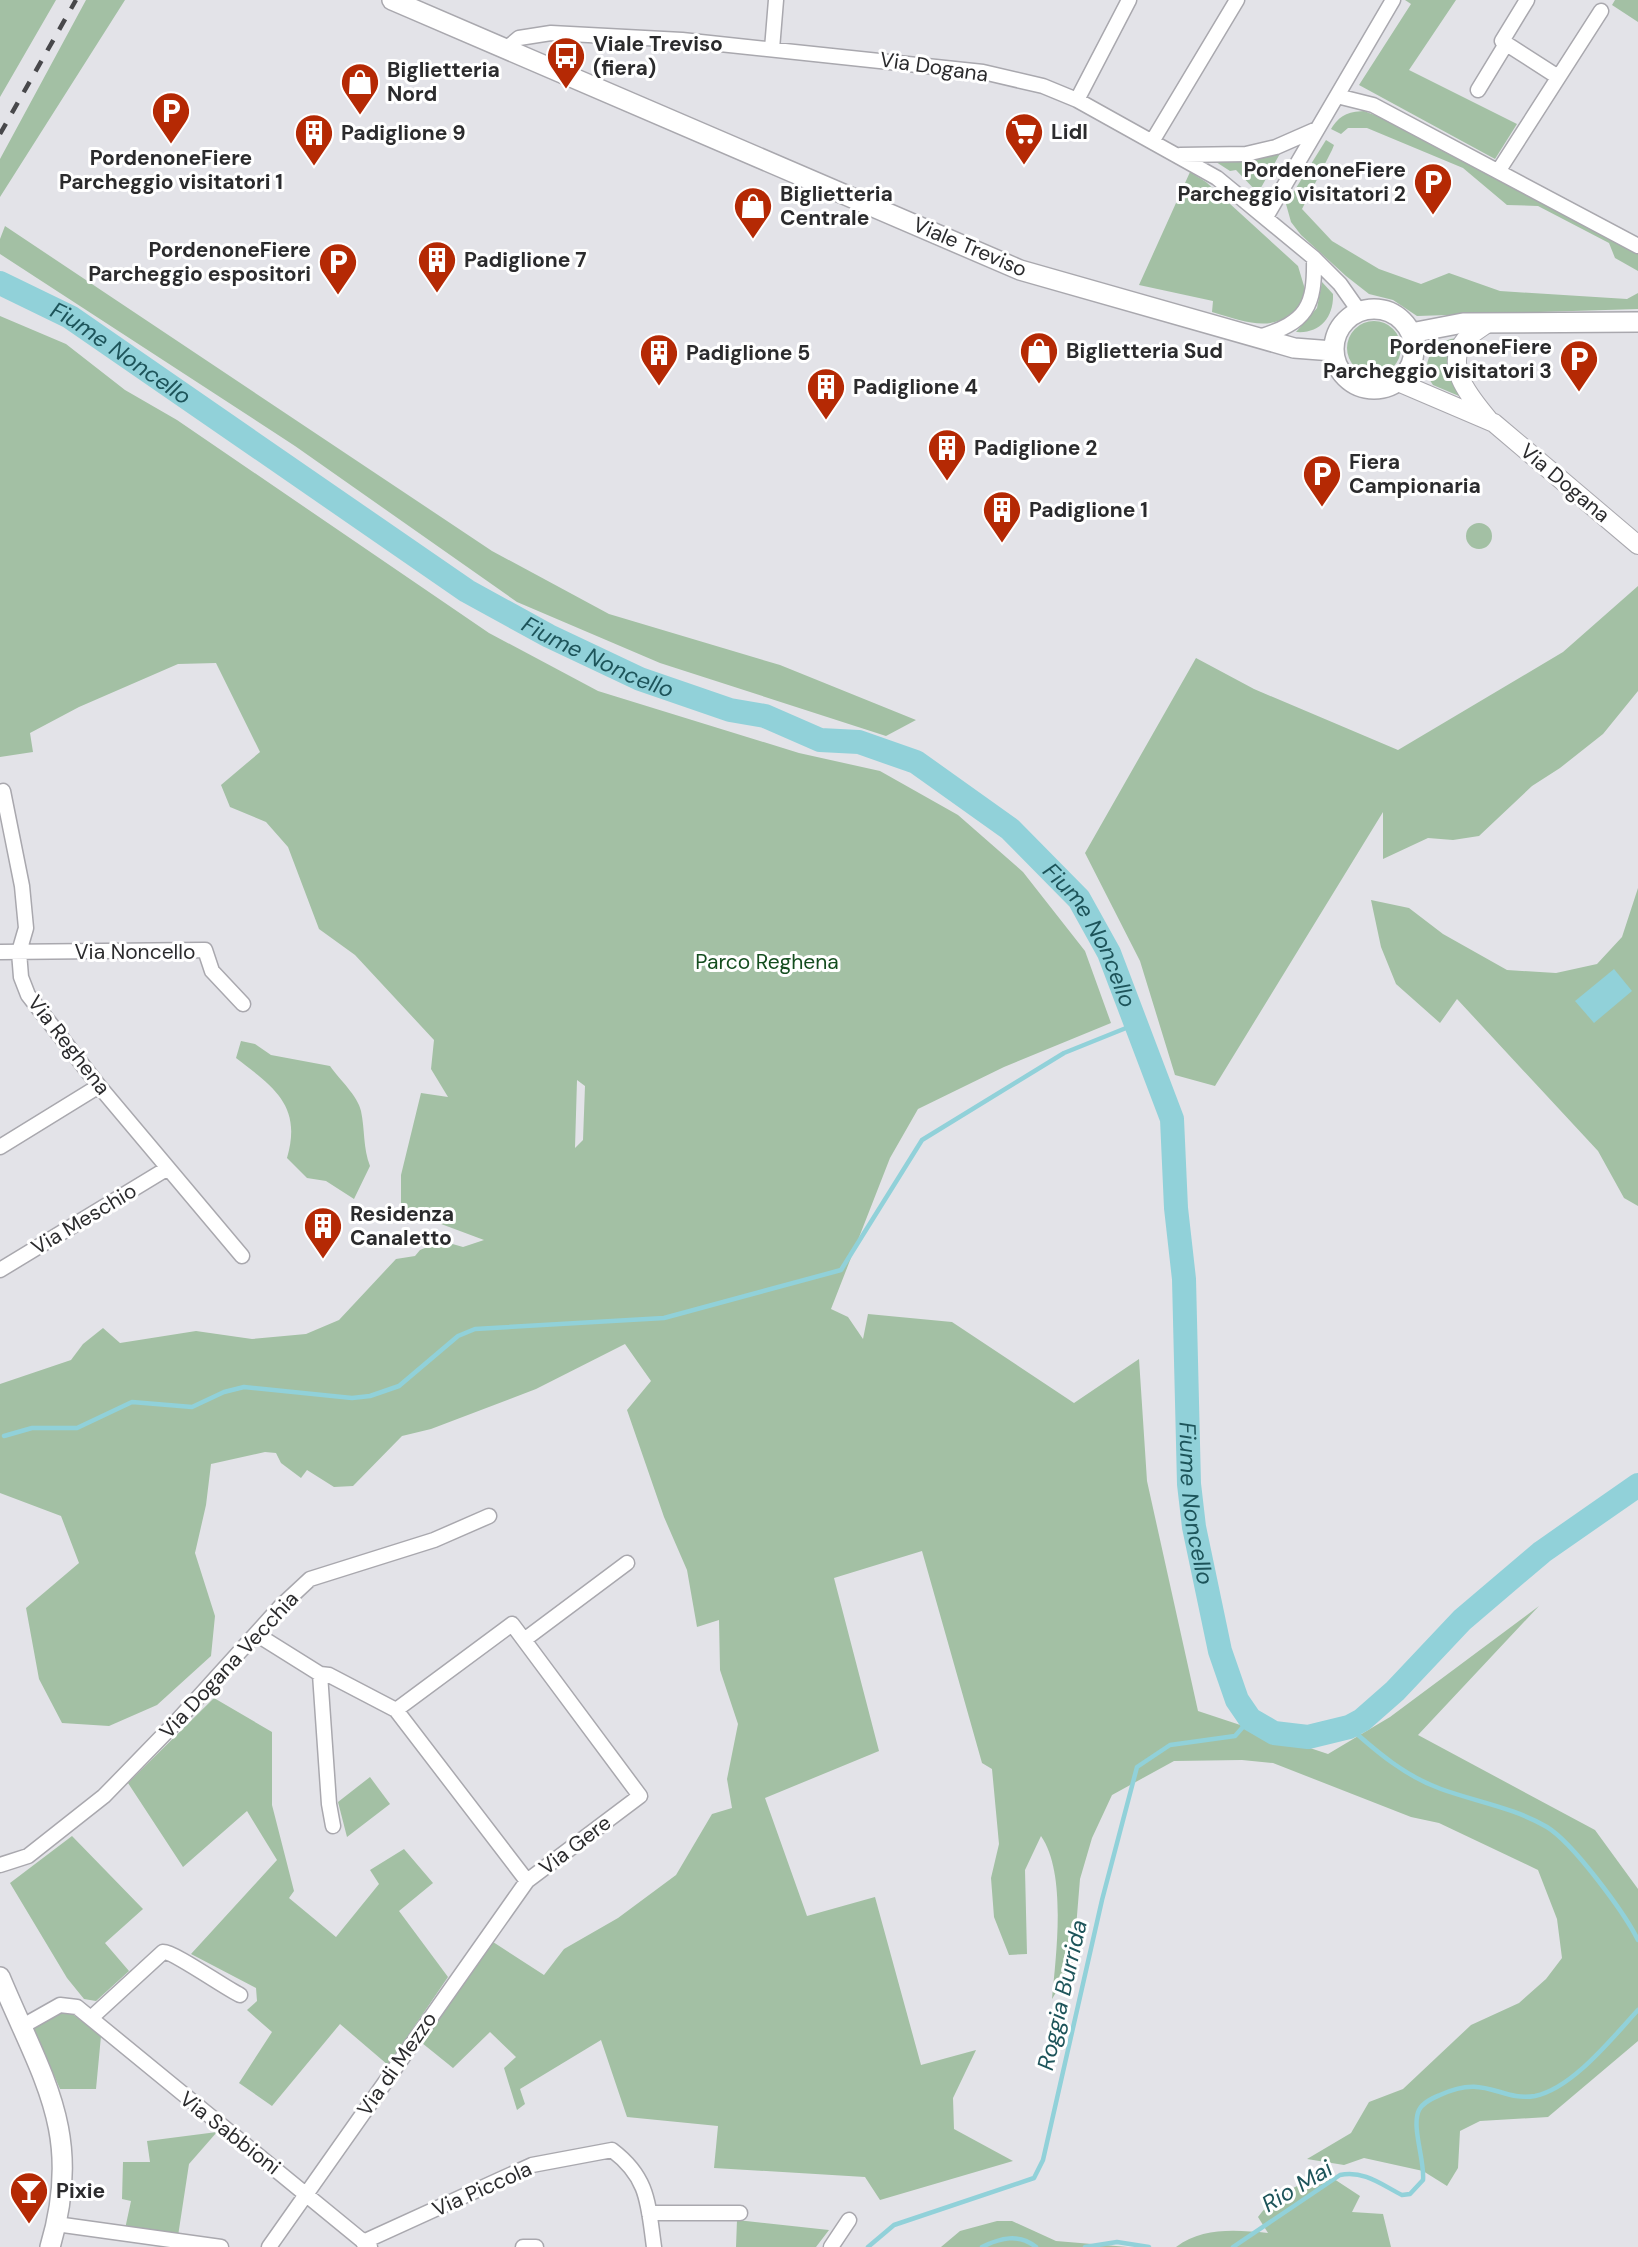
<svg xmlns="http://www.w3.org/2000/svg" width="1638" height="2247" font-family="'DM Sans',sans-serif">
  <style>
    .green { fill: #a3c0a4; fill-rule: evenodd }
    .water { fill: #91d1d9 }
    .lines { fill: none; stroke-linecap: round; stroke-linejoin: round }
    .stream { stroke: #91d1d9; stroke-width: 4.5 }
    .river { stroke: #91d1d9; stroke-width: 24 }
    .minor-casing { stroke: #a9a8ae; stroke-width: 17 }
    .tertiary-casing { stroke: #a9a8ae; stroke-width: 20 }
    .secondary-casing { stroke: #a9a8ae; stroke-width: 22 }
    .minor { stroke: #fff; stroke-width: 14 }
    .tertiary { stroke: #fff; stroke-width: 18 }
    .secondary { stroke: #fff; stroke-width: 19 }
    .rail { stroke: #48484b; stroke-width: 4.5; stroke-dasharray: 12 12; stroke-linecap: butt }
    .labels { text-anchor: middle; stroke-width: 6; stroke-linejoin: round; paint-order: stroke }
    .poi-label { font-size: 21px; font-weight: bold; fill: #2b2b2d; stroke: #fff; text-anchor: start }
    .street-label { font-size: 21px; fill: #2b2b2d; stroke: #fff }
    .park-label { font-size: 21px; fill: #144d1f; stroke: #fff }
    .water-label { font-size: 23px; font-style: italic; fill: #1d545a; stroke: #fff }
  </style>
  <rect width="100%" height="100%" fill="#e3e3e8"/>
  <!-- green -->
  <path class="green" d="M0 0H56L0 97Z
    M86 0H125L0 197V159Z
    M1405 0H1456L1409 70 1517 124 1495 159 1359 85 1411 4Z
    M1615 0H1638V22L1612 5Z
    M1364 111 1403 126 1638 252V271L1615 258 1609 243 1538 206 1507 205 1463 168 1367 128H1348L1341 134 1331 129C1340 115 1347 112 1364 111Z
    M1326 140 1334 145 1332 150 1302 209 1332 241 1379 269 1421 284 1449 273 1500 291 1627 299 1638 293V309L1417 316 1393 300 1369 294 1346 276 1301 235 1291 222 1286 204Z
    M1282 150 1258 193 1236 170 1230 171 1213 160Z
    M1190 172 1206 182 1298 266 1307 296C1279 336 1253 324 1212 312L1213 301 1139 285Z
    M5 226 492 551 609 614 780 665 916 720 886 736 660 663 517 602 295 446 0 254V239Z
    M1322 282 1333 294C1334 317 1320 334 1296 332L1317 308Z
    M0 316 66 344 125 390 177 420 489 633 598 691 799 753 880 771 958 815 1023 872 1085 951 1111 1023 1004 1067 918 1109 890 1158 831 1309 848 1317 863 1339 868 1314 952 1322 1074 1403 1139 1359 1147 1481 1198 1711 1328 1754 1390 1717 1539 1606 1418 1735 1595 1830 1638 1889V2041L1548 2117 1480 2121 1460 2131 1458 2168 1447 2186 1423 2171 1364 2158 1344 2165 1307 2159 1351 2133 1369 2102 1403 2089 1471 2025 1519 2003 1546 1979 1562 1958 1557 1919 1538 1870 1439 1823 1411 1817 1273 1763 1242 1760 1174 1761 1112 1795 1092 1838 1080 1879 1073 1964 1052 1999C1056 1954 1067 1874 1041 1836L1025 1870 1027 1954 1009 1955 994 1917 991 1878 999 1844 992 1769 982 1763 922 1551 834 1578 879 1751 765 1798 807 1916 875 1897 921 2065 976 2050 953 2098 954 2129 1013 2161 880 2200 865 2177 714 2168 718 2126 627 2117 601 2040 520 2089 525 2104 517 2110 504 2068 516 2057 490 2032 453 2068 422 2043 490 1940 544 1975 564 1949 618 1918 676 1875 712 1814 732 1808 727 1779 738 1724 720 1670 719 1620 697 1627 687 1570 664 1517 627 1410 651 1381 625 1344 536 1389 431 1429 402 1436 353 1486 334 1487 307 1470 301 1478 281 1463 276 1453 265 1452 211 1464 206 1505 195 1553 215 1616 211 1656 157 1705 109 1726 62 1723 39 1679 26 1608 79 1563 61 1516 0 1493V1384L71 1360 83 1344 103 1328 120 1343 196 1331 252 1339 306 1334 339 1320 396 1259 415 1256 420 1250 442 1241 463 1247 484 1240 401 1209V1175L421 1093 448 1097 431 1069 434 1040 355 955 319 929 288 847 266 822 230 807 221 785 260 752 216 663 178 664 79 707 30 733 33 752 0 757ZM577 1080 585 1086 583 1140 575 1148Z
    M1347 348a27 27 0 1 1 54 0a27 27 0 1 1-54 0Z
    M1457 338 1451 377 1459 396 1433 385C1418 365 1433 340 1457 338Z
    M1466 536a13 13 0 1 1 26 0a13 13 0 1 1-26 0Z
    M1638 586V691L1603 734 1560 768 1532 786 1479 836 1453 840 1428 838 1383 859V812L1215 1086 1175 1075 1140 961 1085 853 1196 658 1254 689 1398 750 1563 652Z
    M1638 888V1206L1624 1198 1598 1151 1457 999 1440 1023 1396 984 1381 947 1371 900 1409 908 1443 934 1507 970 1556 973 1597 964 1622 937Z
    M241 1041 255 1044 271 1055 330 1066C339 1079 358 1096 361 1111 365 1130 363 1148 370 1166L354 1199 326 1181 307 1178 287 1158C302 1106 275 1088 236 1058Z
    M214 1698 272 1732V1805L294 1891 289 1898 336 1937 379 1884 370 1870 404 1849 433 1883 399 1911 448 1977 388 2065 340 2024 272 2106 239 2083 272 2032 247 2010 257 2001 256 1988 191 1954 277 1860 247 1811 183 1867 128 1783Z
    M370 1777 390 1804 347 1837 338 1802Z
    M72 1836 143 1909 105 1943 129 1971 96 2001 84 1999 67 1978 10 1883Z
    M66 2009 101 2036 96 2089H60L33 2027Z
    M217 2132 189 2164 178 2236 125 2229 131 2201 122 2199 123 2162H150L147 2141Z
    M1331 2177 1360 2196 1352 2212 1383 2214 1391 2247H1176C1203 2227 1235 2230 1268 2233L1258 2217C1276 2193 1301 2181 1331 2177Z
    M737 2220 829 2230 816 2247H736Z
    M997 2221H1012L1056 2241 1128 2247H941L960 2231Z"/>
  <!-- water -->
  <path class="water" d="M1614 969 1632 991 1594 1023 1575 1001Z"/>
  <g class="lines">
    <!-- stream -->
    <path class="stream" d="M4 1436 32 1428H77L132 1402 192 1407 224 1392 244 1387 352 1398 370 1396 399 1386 458 1336 475 1329 664 1318 841 1270 922 1140 1064 1053 1136 1024
      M1349 1727C1377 1752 1405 1776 1441 1789 1477 1802 1515 1808 1547 1827 1573 1843 1624 1912 1638 1940
      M868 2247 894 2225 1034 2178 1043 2160 1102 1900 1137 1767 1170 1745 1235 1736 1250 1719
      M982 2247C1000 2238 1019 2233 1036 2247
      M1085 2247 1117 2242 1149 2247
      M1233 2247 1340 2175C1364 2170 1382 2185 1402 2195L1410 2194 1423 2180C1425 2161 1411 2126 1419 2110 1423 2102 1433 2098 1440 2095 1486 2073 1500 2102 1535 2096 1573 2088 1613 2037 1638 2010"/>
    <!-- river -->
    <path class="river" id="s1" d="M0 283 70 317 467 591 549 636 640 679 730 710 765 716 820 740 859 742 916 762 1010 829 1079 899 1109 953 1172 1119 1176 1208 1184 1279 1189 1484 1194 1527 1220 1651 1237 1700 1250 1719 1274 1733 1308 1737 1349 1727 1362 1720 1395 1691 1462 1620 1542 1552 1638 1485"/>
    <!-- minor casing -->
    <g class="minor-casing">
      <path id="minor" d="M1527 0 1502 41 1558 77
        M507 48 519 38 551 33 682 40 983 72 1043 86 1077 100 1217 178 1314 258 1340 284 1359 311
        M772 49 776 0
        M1478 90 1506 44
        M1337 96 1373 105 1638 246
        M1077 100 1129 0
        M1153 140 1237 0
        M1180 155 1246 154 1276 147 1317 129
        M1499 170 1601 11
        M1266 217 1393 0
        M1259 337C1307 322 1315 307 1314 258
        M3 791 22 886 26 928 19 952 21 977 28 995 99 1086 242 1256
        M0 952 205 950 212 971 243 1004
        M0 1147 99 1086
        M0 1270 168 1168
        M256 1634 320 1674 329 1675 396 1710 527 1881 640 1796 524 1640
        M320 1674 329 1804 333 1826
        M396 1710 512 1624 524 1640 627 1563
        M0 1865 28 1856 104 1796 177 1721 281 1606 310 1579 434 1540 489 1516
        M91 2018 163 1952C173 1951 225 1988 240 1995
        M21 2027 60 2005 77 2007 370 2247
        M649 2213H740
        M56 2224 221 2247
        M363 2242 532 2165 612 2150C649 2178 648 2204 654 2247
        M269 2247 527 1881
        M523 2247H536
        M831 2247 849 2220"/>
    </g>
    <!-- tertiary casing -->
    <g class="tertiary-casing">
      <path id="tertiary" d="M1488 323C1481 328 1471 334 1465 340 1442 367 1473 400 1489 420
        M1398 382 1494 423 1638 545"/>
    </g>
    <!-- secondary casing -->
    <g class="secondary-casing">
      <path id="secondary" d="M392 0 1020 270 1294 348 1333 351
        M1334 349a40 40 0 1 1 80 0a40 40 0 1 1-80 0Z
        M1411 333 1463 323 1638 322
        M0 1977C42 2078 84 2133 50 2247"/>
    </g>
    <!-- minor -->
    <use href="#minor" class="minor"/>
    <!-- tertiary -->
    <use href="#tertiary" class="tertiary"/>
    <!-- secondary -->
    <use href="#secondary" class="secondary"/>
    <!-- rail -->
    <path class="rail" d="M0 134 76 0"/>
  </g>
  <!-- icons -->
  <defs>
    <g id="bus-pin" transform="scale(2.0125)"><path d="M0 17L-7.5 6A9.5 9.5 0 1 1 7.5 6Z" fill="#b52904" stroke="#fff"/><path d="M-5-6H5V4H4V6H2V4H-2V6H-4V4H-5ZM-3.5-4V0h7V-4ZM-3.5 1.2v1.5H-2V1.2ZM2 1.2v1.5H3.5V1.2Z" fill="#fff"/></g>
    <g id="shop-pin" transform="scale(2.0125)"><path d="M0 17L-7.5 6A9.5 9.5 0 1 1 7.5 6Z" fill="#b52904" stroke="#fff"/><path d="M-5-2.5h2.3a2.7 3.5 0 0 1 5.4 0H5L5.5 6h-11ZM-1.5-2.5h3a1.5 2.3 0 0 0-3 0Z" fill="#fff"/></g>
    <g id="parking-pin" transform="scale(2.0125)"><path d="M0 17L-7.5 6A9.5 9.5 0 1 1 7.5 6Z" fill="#b52904" stroke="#fff"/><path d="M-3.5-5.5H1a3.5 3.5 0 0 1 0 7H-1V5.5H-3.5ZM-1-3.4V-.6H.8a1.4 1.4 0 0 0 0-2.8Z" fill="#fff"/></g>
    <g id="supermarket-pin" transform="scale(2.0125)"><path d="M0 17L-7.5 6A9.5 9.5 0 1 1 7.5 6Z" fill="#b52904" stroke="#fff"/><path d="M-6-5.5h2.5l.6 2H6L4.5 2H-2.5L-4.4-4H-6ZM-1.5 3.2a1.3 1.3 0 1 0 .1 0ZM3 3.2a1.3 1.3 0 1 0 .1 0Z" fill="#fff"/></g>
    <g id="building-pin" transform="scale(2.0125)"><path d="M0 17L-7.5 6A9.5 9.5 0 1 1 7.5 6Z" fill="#b52904" stroke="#fff"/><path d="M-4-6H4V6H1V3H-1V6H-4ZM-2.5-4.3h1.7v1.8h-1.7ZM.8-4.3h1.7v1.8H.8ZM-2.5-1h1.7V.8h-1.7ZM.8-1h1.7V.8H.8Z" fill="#fff"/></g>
    <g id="bar-pin" transform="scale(2.0125)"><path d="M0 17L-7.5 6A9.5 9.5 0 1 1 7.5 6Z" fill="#b52904" stroke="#fff"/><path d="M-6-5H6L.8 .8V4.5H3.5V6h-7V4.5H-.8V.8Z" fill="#fff"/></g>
  </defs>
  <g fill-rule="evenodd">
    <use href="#bus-pin" x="566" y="56"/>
    <use href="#shop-pin" x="360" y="82"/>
    <use href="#parking-pin" x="171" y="111"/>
    <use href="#supermarket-pin" x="1024" y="132"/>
    <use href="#building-pin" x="314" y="133"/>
    <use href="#parking-pin" x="1433" y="182"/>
    <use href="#shop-pin" x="753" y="206"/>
    <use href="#building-pin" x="437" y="260"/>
    <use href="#parking-pin" x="338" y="262"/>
    <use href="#shop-pin" x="1039" y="351"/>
    <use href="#building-pin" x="659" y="353"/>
    <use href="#parking-pin" x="1579" y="359"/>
    <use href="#building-pin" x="826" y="387"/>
    <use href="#building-pin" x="947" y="448"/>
    <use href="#parking-pin" x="1322" y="474"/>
    <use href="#building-pin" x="1002" y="510"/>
    <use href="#building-pin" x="323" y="1226"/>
    <use href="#bar-pin" x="29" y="2191"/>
  </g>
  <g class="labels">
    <!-- poi labels -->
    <g class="poi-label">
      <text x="593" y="51">Viale Treviso<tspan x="593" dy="24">(fiera)</tspan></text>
      <text x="387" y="77">Biglietteria<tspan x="387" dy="24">Nord</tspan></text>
      <text x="1051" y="139">Lidl</text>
      <text x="341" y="140">Padiglione 9</text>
      <text x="171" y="165" text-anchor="middle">PordenoneFiere<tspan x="171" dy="24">Parcheggio visitatori 1</tspan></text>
      <text x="1406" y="177" text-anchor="end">PordenoneFiere<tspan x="1406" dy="24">Parcheggio visitatori 2</tspan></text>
      <text x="780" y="201">Biglietteria<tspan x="780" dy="24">Centrale</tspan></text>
      <text x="311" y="257" text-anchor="end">PordenoneFiere<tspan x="311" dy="24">Parcheggio espositori</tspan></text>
      <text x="464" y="267">Padiglione 7</text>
      <text x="1552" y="354" text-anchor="end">PordenoneFiere<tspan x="1552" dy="24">Parcheggio visitatori 3</tspan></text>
      <text x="1066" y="358">Biglietteria Sud</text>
      <text x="686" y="360">Padiglione 5</text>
      <text x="853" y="394">Padiglione 4</text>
      <text x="974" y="455">Padiglione 2</text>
      <text x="1349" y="469">Fiera<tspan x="1349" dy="24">Campionaria</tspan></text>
      <text x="1029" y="517">Padiglione 1</text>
      <text x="350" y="1221">Residenza<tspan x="350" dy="24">Canaletto</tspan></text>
      <text x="56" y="2198">Pixie</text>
    </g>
    <!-- street labels -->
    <g class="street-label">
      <text transform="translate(934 67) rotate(8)" y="7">Via Dogana</text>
      <text transform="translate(970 247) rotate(23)" y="7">Viale Treviso</text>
      <text transform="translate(1565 483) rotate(40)" y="7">Via Dogana</text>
      <text x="135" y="959">Via Noncello</text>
      <text transform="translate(69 1045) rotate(52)" y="7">Via Reghena</text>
      <text transform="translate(84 1219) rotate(-31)" y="7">Via Meschio</text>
      <text transform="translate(229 1665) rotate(-47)" y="7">Via Dogana Vecchia</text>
      <text transform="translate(575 1845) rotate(-37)" y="7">Via Gere</text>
      <text transform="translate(397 2064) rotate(-55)" y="7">Via di Mezzo</text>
      <text transform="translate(230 2133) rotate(38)" y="7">Via Sabbioni</text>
      <text transform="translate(482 2189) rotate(-24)" y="7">Via Piccola</text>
    </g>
    <!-- park labels -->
    <g class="park-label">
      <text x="767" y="969">Parco Reghena</text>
    </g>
    <!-- water labels -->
    <g class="water-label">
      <text dy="8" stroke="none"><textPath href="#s1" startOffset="140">Fiume Noncello</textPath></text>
      <text dy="8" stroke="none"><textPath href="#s1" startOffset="707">Fiume Noncello</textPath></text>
      <text dy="8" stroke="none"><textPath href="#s1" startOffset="1295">Fiume Noncello</textPath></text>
      <text dy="8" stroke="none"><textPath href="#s1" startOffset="1883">Fiume Noncello</textPath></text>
      <text transform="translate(1062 1995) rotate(-77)" y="8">Roggia Burrida</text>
      <text transform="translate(1297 2186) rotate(-31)" y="8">Rio Mai</text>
    </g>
  </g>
</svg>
